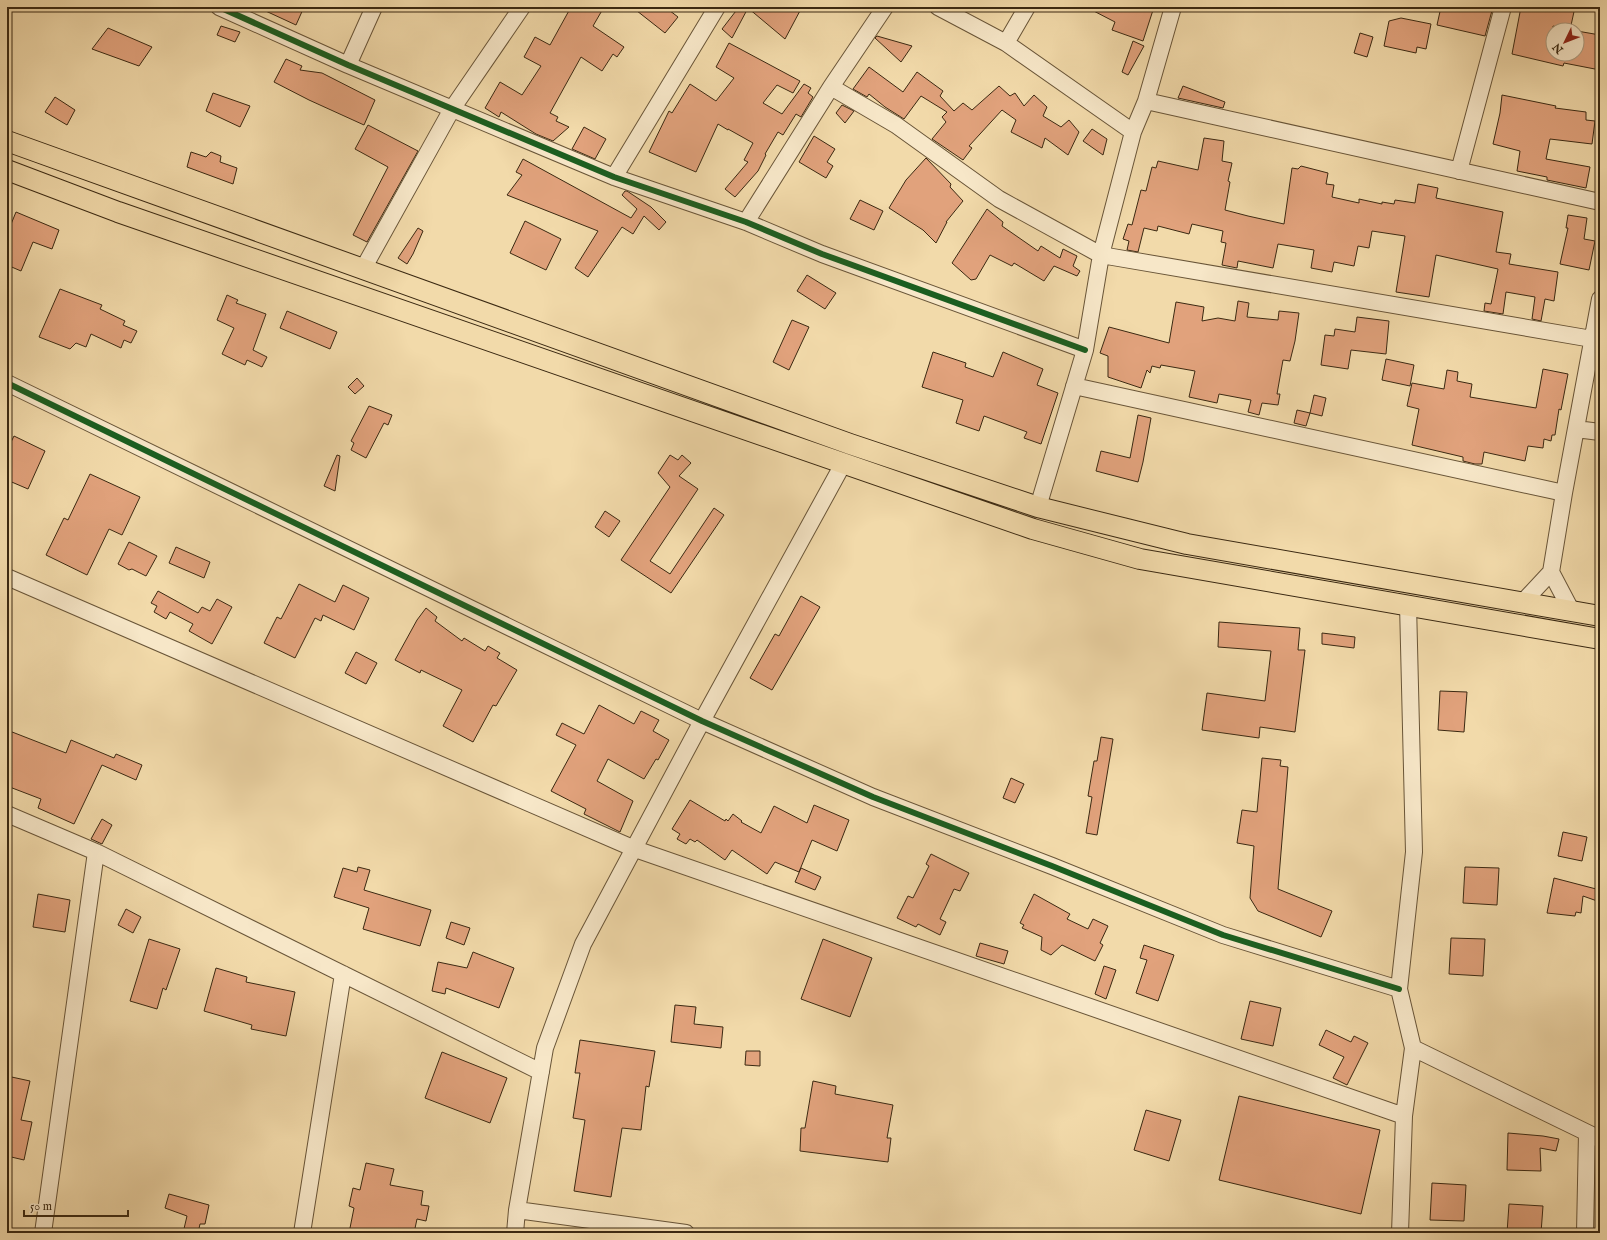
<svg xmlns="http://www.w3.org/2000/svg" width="1607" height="1240" font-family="'IM FELL English',serif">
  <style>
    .building { fill: #e1a27c; stroke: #3b2912 }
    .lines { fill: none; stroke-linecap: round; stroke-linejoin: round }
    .minor-casing { stroke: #695538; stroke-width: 18 }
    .major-casing { stroke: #3b2912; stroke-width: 22 }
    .minor { stroke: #f7e7c8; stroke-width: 16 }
    .major { stroke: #f2daaa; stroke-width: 20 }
    .cycleway-casing { stroke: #f7e7c8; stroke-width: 8 }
    .cycleway { stroke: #1b5e20; stroke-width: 6 }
  </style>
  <rect width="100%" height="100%" fill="#f2daaa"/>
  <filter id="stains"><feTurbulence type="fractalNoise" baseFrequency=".005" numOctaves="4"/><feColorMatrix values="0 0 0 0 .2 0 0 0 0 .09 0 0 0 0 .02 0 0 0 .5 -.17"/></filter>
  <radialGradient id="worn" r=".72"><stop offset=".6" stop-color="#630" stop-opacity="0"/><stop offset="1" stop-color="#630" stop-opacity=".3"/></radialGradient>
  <!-- building -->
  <path class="building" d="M257 7H304L296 25Z
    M571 7H604L593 26 624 47 617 57 613 54 602 71 581 57 550 113 558 117 556 121 569 127 553 141 536 134 501 112 499 117 485 108 500 82 522 95 541 66 524 57 535 37 550 45Z
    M632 7H665L678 17 665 33Z
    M739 7H802L785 39 748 8 732 38 722 29Z
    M1086 7H1154L1143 41 1112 30 1115 22Z
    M1441 7H1493L1485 36 1437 25Z
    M1521 7H1575L1570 30 1553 26V54H1577V31L1600 35V70L1564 63 1563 66 1512 54Z
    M1401 18 1431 24 1426 49 1417 47 1416 53 1384 46 1389 21Z
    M221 26 240 32 235 42 217 35Z
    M108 28 152 47 139 66 92 49Z
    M1360 33 1373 37 1367 57 1354 53Z
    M877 36 912 46 901 62 875 38Z
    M1133 41 1144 46 1128 75 1122 72Z
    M729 43 800 81 793 93 777 85 763 103 782 114 804 84 811 88 808 93 813 97 801 117 796 114 783 135 778 132 765 154 766 155 758 171 735 197 725 189 748 162 744 160 753 143 728 129V130L718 124 696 172 649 152 669 111 672 113 690 84 716 101 734 78 716 67Z
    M286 59 302 66 300 70 322 73 375 100 364 125 309 100 274 82Z
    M869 67 903 92 917 72 943 91 940 96 954 111 963 103 972 110 999 86 1010 96 1015 93 1024 106 1034 95 1047 107 1043 116 1061 127 1069 120 1079 132 1068 155 1045 138 1042 148 1011 132 1016 120 1002 110 969 146 972 148 963 160 932 139 946 122 942 117 947 112 921 96 904 119 885 107 869 94 867 97 853 89Z
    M1183 86 1225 102 1223 108 1178 98Z
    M213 93 250 106 240 127 206 111Z
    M1502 95 1556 106 1555 108 1586 112V120L1595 121 1592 144 1550 139 1546 159 1590 167 1586 188 1547 180V177L1517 171 1520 151 1493 144 1500 113Z
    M55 97 75 110 67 125 45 112Z
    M842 105 854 111 845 123 836 113Z
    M368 125 418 151 367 242 353 235 388 167 355 149Z
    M584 127 606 139 595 159 572 149Z
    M1092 129 1107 139 1103 155 1083 141Z
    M814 136 835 149 827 162 833 166 826 178 799 162Z
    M1204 138 1224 141 1222 161 1232 163 1228 181 1230 182 1225 210 1248 216 1284 224 1292 168 1298 169 1301 166 1328 173 1326 184 1334 185 1332 197 1359 203V199L1382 204V202L1394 204 1395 200 1415 203 1418 184 1438 188 1436 198 1503 212 1496 252 1511 254 1509 264 1558 272 1554 301 1545 299 1541 321 1532 319 1535 297 1506 292 1503 314 1484 311 1485 303 1491 304 1498 269 1436 255 1429 297 1396 292 1405 236 1372 231 1369 248 1358 246 1354 266 1334 262 1332 272 1311 268 1314 250 1278 244 1273 268 1238 261 1237 268 1222 265 1226 243 1221 242 1223 231 1192 224 1189 234 1158 226 1157 231 1144 228 1138 252 1127 250 1129 241 1123 239 1128 224 1132 225 1141 190 1146 191 1152 167 1156 168 1158 161 1198 170Z
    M191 152 206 157 211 152 221 156 220 162 237 168 233 184 187 167Z
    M926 158 951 184 950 187 963 201 946 222H947L936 243 923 230 889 208 906 180Z
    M523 159 631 218 637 209 622 195 625 191H627L651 207 666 222 659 230 644 216 633 234 622 227 588 277 575 268 598 231 507 195 522 175 516 172Z
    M860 200 883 211 874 230 850 219Z
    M987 209 1003 222 1002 226 1038 251 1041 246 1060 258 1063 249 1077 256 1073 266 1080 271 1077 276 1054 266 1044 281 1014 263 1012 266 990 255 976 279 971 280 952 263Z
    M16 212 59 230 52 249 33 242 21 271 7 265V234Z
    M1568 215 1587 218 1584 239 1595 241 1589 270 1560 264 1568 228H1566Z
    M525 221 561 239 546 270 510 253Z
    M418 228 423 231 413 254 407 264 398 258Z
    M807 275 836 293 825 309 797 291Z
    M60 289 102 305 100 309 125 321 123 325 137 331 131 343 124 340 121 348 91 334 86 347 76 343 70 349 39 337Z
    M227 295 238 300 236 303 266 314 253 350 267 357 262 367 247 360 245 365 222 354 234 328 217 320Z
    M1238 301 1249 303 1247 317 1278 320 1279 311 1299 313 1295 341 1290 361 1283 360 1277 394H1280L1278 405 1262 403 1259 415 1248 412 1251 400 1219 394 1217 403 1189 397 1195 371 1161 365 1160 368 1152 366 1150 373 1147 370 1141 388 1108 377V356L1100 353 1109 327 1169 343 1176 302 1204 307 1202 321 1218 318 1235 321Z
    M287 311 337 332 330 349 280 328Z
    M1357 317 1389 321 1386 354 1351 350 1348 369 1321 365 1325 335 1334 336 1335 329 1355 332Z
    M792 320 809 327 789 370 773 362Z
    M933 352 966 363 965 367 993 377 1003 352 1043 369 1037 385 1058 393 1041 444 1024 438 1027 432 984 416 979 431 956 423 963 400 922 387Z
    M1386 359 1414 365 1410 386 1382 380Z
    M1543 369 1568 374 1561 410 1559 409 1555 435H1552L1551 441 1544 439 1543 448 1528 446 1525 461 1484 452 1482 464H1475L1463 461V457L1412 445 1419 409 1407 406 1412 383 1444 389 1447 370 1458 372 1457 381 1472 384 1470 397 1536 408Z
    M357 378 364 386 355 394 348 387Z
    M1314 395 1326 398 1322 416 1310 413Z
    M369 406 392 415 388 425 384 423 366 458 351 450 354 443 351 441Z
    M1297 410 1310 413 1306 426 1294 423Z
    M1138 415 1151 418 1143 462 1138 482 1096 471 1101 451 1130 458Z
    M14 436 45 451 28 489 7 480V450Z
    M337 455 340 456 335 491 324 486Z
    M670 455 678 460 682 455 691 463 679 476 698 489 650 561 670 574 714 508 724 515 671 593 621 560 670 487 658 473Z
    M90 474 140 497 122 535 109 529 87 575 46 555 64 518 68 520Z
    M605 511 620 521 609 537 595 527Z
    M129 542 157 556 146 576 132 569 129 570 118 564Z
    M176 547 210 562 204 578 169 563Z
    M299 584 335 602 343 585 369 598 354 630 323 615 321 621 315 618 295 658 264 643 277 617 281 619Z
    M158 591 198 613 202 607 210 611 217 599 232 607 212 644 189 631 193 624 170 612 166 619 154 612 157 606 151 603Z
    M801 596 820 607 772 690 750 678 775 634 779 636Z
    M426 608 437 617 435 621 462 641 464 638 485 651 488 646 500 653 497 658 517 670 496 706 493 705 473 742 443 726 462 690 421 670 420 673 395 660 417 620Z
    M1219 622 1300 628 1298 650H1305L1295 732 1260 727 1259 738 1202 730 1207 693 1265 701 1271 651 1218 647Z
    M1322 633 1355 637 1354 648 1322 644Z
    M356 652 377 663 366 684 345 673Z
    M1440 691 1467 692 1464 732 1438 730Z
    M599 705 634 724 641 711 659 720 653 731 669 740 658 760 656 759 644 779 608 759 597 781 633 801 620 832 584 814 586 809 551 791 576 745 556 735 562 723 584 734Z
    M7 730 66 753 71 740 114 758 116 754 142 765 136 780 102 765 74 824 38 808 41 799 7 786Z
    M1101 737 1113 739 1097 835 1086 833 1092 797 1088 796 1094 761H1097Z
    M1262 758 1281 760 1280 766 1288 767 1278 889 1332 911 1321 937 1258 911 1250 898 1254 846 1237 843 1242 810 1257 812Z
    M1011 778 1024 784 1015 803 1003 798Z
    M690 800 725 821 726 819 728 821 733 814 742 821 741 822 761 833 774 806 807 823 814 805 849 820 837 851 812 840 799 872 775 862 767 874 732 850 725 860 697 840 695 842 690 839 686 844 677 839 680 834 672 829Z
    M102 819 112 825 102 844 91 839Z
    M1563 832 1587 837 1582 861 1558 856Z
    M931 854 969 873 960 891 954 889 940 919 946 922 940 935 918 924 916 927 897 918 908 896 913 898 929 866 926 864Z
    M358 867 370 870 364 890 431 910 420 946 363 929 369 908 334 897 343 868 357 872Z
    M1465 867 1499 868 1497 905 1463 903Z
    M801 868 821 877 815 890 795 882Z
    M1554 878 1600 890V902L1583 896 1581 913 1576 912 1575 916 1547 913Z
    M38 894 70 900 65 932 33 927Z
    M1034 894 1070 914 1067 919 1088 929 1093 919 1108 926 1100 943 1103 945 1095 961 1062 945 1051 955 1041 950 1042 937 1022 928 1024 925 1020 923Z
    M126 909 141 917 133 933 118 925Z
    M451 922 470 928 464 945 446 938Z
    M1451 938 1485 939 1483 976 1449 974Z
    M149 939 180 949 166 990 163 988 157 1009 130 1001Z
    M823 939 872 958 850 1017 801 999Z
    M980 943 1008 951 1004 964 976 956Z
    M1144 945 1174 955 1158 1001 1136 993 1147 960 1140 958Z
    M473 952 514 968 499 1008 446 988 445 994 432 991 438 962 467 968Z
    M1104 966 1116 970 1106 999 1095 994Z
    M216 968 247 977 246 982 295 992 286 1036 251 1029 252 1025 204 1011Z
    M1250 1001 1281 1008 1273 1046 1241 1039Z
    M675 1005 696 1007 694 1024 723 1027 721 1048 671 1042Z
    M1326 1030 1351 1042 1354 1036 1368 1043 1347 1085 1333 1078 1344 1057 1319 1045Z
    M580 1040 655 1051 649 1087 646 1086 641 1130 622 1128 611 1197 574 1191 585 1120 573 1118 580 1073H575Z
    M746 1051H760V1066L745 1065Z
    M442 1052 507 1078 490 1123 425 1098Z
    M7 1076 30 1081 21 1120 32 1122 24 1160 7 1156Z
    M813 1081 836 1086 835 1094 893 1105 887 1138H891L888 1162 800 1151 801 1128H805Z
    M1239 1096 1380 1130 1361 1214 1219 1180Z
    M1146 1110 1181 1120 1169 1161 1134 1150Z
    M1508 1133 1543 1136 1559 1139 1556 1151 1540 1148 1541 1171 1507 1170Z
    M366 1163 394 1169 390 1185 423 1191 421 1205 429 1206 426 1221 417 1219 414 1233H395L381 1230V1233H349L354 1208 349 1206 353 1188 360 1190Z
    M1432 1183 1466 1185 1464 1221 1430 1220Z
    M169 1194 209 1205 205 1224H200L198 1233H183L187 1216 165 1208Z
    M1509 1204 1543 1206 1541 1233H1507Z"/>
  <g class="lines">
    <!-- minor casing -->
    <g class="minor-casing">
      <path id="minor" d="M219 7 348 65 614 177 746 222 822 254 1085 350
        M938 7 1006 43 1133 132
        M1006 43 1027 7
        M348 65 374 7
        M831 87 896 125 999 199 1101 255 1592 339
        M1146 101 1600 202
        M1459 171 1503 7
        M614 177 717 7
        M746 222 831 87 885 7
        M363 269 452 109 522 7
        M7 383 702 721 873 797 1052 866 1223 935 1399 989
        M1074 386 1564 493
        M1576 429 1600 432
        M1038 507 1085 350 1101 255 1133 132 1146 101 1173 7
        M1551 572 1571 610
        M7 577 635 849 1404 1116
        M1523 602 1551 572 1564 493 1600 299
        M7 814 96 852 541 1072
        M1413 1048 1600 1139
        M517 1210 686 1233
        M43 1233 96 852
        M302 1233 343 974
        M515 1233 517 1210 545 1048 583 944 702 721 843 464
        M1400 1233 1404 1116 1413 1048 1399 989 1414 852 1408 604
        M1585 1233 1587 1133"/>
    </g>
    <!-- major casing -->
    <g class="major-casing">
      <path id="major" d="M7 141 850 444 1038 507 1187 544 1600 616
        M7 170 118 212 1033 529 1140 559 1600 639"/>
    </g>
    <!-- minor -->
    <use href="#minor" class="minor"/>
    <!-- major -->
    <use href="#major" class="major"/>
    <!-- cycleway casing -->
    <g class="cycleway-casing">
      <path id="cycleway" d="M219 7 348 65 614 177 746 222 822 254 1085 350
        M7 383 702 721 873 797 1052 866 1223 935 1399 989"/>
    </g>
    <!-- cycleway -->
    <use href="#cycleway" class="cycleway"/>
  </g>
  <!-- margin -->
  <rect width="1607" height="1240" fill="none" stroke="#f2daaa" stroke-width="24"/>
  <rect x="8" y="8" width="1591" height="1224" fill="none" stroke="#3b2912" stroke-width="2"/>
  <rect x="12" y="12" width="1583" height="1216" fill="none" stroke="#3b2912"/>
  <!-- north arrow -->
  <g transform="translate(1565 42) rotate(227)"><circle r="19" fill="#f7e7c8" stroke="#ac9b7f"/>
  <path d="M0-3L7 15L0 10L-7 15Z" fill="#8f2418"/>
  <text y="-6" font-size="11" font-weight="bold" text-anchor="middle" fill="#3b2912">N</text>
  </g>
  <!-- scale -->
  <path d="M24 1210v6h104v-6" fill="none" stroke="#3b2912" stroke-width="2"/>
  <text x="30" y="1210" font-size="12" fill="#3b2912" stroke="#f7e7c8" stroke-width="3" paint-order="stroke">50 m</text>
  <rect width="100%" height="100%" filter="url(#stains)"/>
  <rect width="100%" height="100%" fill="url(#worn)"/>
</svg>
